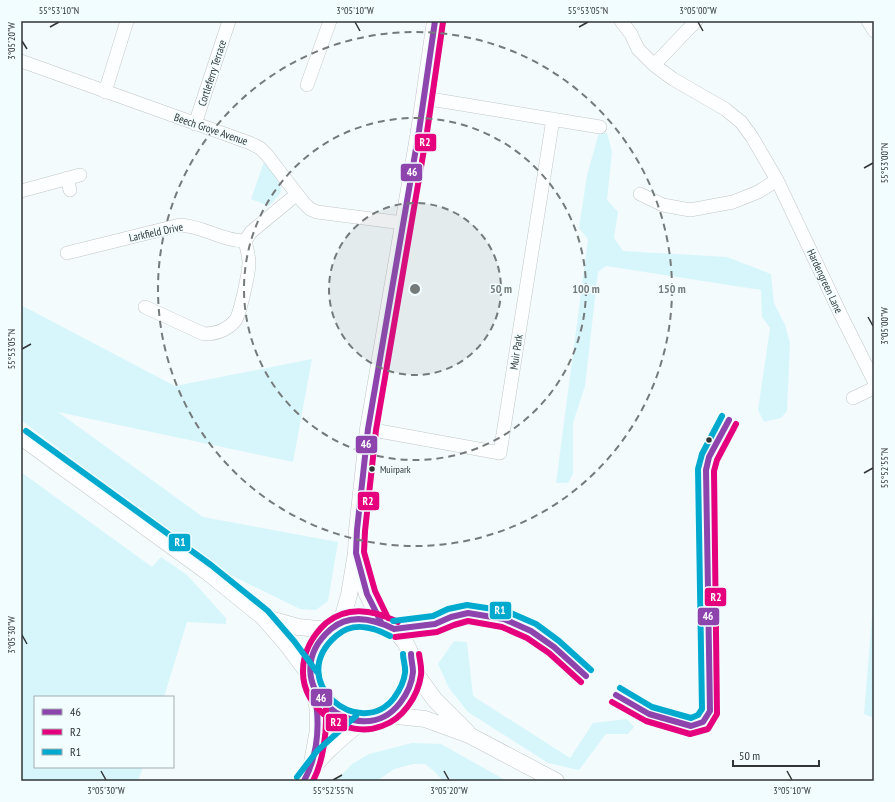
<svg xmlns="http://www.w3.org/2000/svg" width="895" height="802" font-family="'PT Sans Narrow',sans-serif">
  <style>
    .green { fill: #d7f6fc }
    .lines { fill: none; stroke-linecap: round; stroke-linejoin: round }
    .minor-casing { stroke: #c1c6c7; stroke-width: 14 }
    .major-casing { stroke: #c1c6c7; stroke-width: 17 }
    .minor { stroke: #fdfeff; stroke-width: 13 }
    .major { stroke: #fdfeff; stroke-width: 16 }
    .bus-1-casing { stroke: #f1fdff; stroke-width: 9 }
    .bus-2-casing { stroke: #f1fdff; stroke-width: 9 }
    .bus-3-casing { stroke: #f1fdff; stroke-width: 9 }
    .bus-1 { stroke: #8e44ad; stroke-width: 6 }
    .bus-2 { stroke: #e5007d; stroke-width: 6 }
    .bus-3 { stroke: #00a9ce; stroke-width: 6 }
    .ticks { fill: none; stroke: #313536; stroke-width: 1.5 }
    .ring { fill: none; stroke: #757a7b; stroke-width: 2; stroke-dasharray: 7 5 }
    .bus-dot { fill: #313536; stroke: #f1fdff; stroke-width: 1.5 }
    .labels { text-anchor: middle; stroke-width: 3; stroke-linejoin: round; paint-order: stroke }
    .bus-label { font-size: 10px; fill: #313536; stroke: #f1fdff; text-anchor: start }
    .street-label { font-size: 11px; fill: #313536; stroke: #f1fdff }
    .centre { fill: #757a7b; stroke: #f1fdff; stroke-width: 2 }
    .ring-label { font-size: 12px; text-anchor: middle; font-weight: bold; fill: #757a7b; stroke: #f1fdff; stroke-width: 3; stroke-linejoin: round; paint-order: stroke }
    .line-badge { stroke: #f1fdff; stroke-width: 1.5 }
    .badge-label { font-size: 11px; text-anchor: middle; font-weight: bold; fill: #fff }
    .neatline { fill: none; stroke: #313536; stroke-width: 1.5 }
    .ticks-label { font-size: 10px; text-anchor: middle; fill: #313536 }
  </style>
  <rect width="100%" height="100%" fill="#f4fbfc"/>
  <!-- green -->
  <path class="green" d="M599 133H607L612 152 607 200 618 212 614 238 623 251 727 257 771 274 774 303 785 325 790 343 787 411 781 418 764 422 758 410 770 328 762 317 761 290 606 266 598 272 585 386 573 423V474L568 483H556L588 239 579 228 587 175Z
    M264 162C270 170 285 183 280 193 278 198 272 202 269 206L251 199Z
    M21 305 175 386 312 359 293 462 58 412 203 517 338 542 328 601 316 610 300 609 216 568 21 420Z
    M21 472 152 567 161 557 187 575 226 618V624L187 622 164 697H35V767H143L138 781H21Z
    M874 592V718L864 714Z
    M454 641 467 642 473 696 570 758 593 723 627 719 634 727 628 734H606L579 770 548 763 468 712 449 688 438 664Z
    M412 743 441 744 507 781H443L434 771 425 764H413L394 769 377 781H336L352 764 369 754Z"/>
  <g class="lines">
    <!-- minor casing -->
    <g class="minor-casing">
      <path id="minor" d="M621 21 631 34 638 49 654 65 673 79 725 109 741 122 752 137 777 180 841 315 874 381
        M868 21 874 31
        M21 61 250 143 260 148 267 155 303 202 310 209 317 212 403 223
        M654 65 696 21
        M307 85 330 21
        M105 92 127 21
        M424 98 600 127
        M195 124 229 21
        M67 178 70 190
        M21 191 80 175
        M640 194 663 205 690 210 733 202 758 192 777 180
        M67 253 180 225C203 226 222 241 245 241L251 232 297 194
        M145 307 204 334C216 334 227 330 235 321 240 315 249 272 249 263 249 256 247 249 245 241
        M853 398 874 388
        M368 429 500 453 553 119"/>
    </g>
    <!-- major casing -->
    <g class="major-casing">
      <path id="major" d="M21 437 206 571 263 617 288 646 311 677
        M357 559 367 594 381 622
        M263 617 298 627 330 630
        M311 670a51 51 0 1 1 102 0a51 51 0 1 1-102 0Z
        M341 623 349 595 356 553 357 530 368 429 419 131 435 21
        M413 670 435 700 467 732
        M388 715 425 719 469 735 556 781
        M311 768 318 730V710L314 692
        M304 781C318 757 340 739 361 722"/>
    </g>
    <!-- minor -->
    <use href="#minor" class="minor"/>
    <!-- major -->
    <use href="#major" class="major"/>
    <!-- bus-1 casing -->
    <g class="bus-1-casing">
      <path id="bus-1" d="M381 622 367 594 356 553 357 530 368 429 419 131 435 21
        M394 629C374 619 350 613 331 629 270 682 359 756 400 703 407 694 412 683 413 672 413 666 411 660 411 654
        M394 629 435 624 451 617 468 613 504 619 531 631 554 647 586 676
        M616 695 649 714 691 726 703 722 710 711 706 470 709 457 729 420
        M304 781C319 753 320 720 314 690"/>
    </g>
    <!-- bus-2 casing -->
    <g class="bus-2-casing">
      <path id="bus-2" d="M388 618 375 591 364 552 365 531 376 430 427 132 443 22
        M398 622C374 610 348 605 326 623 313 635 303 652 303 671 302 709 346 740 382 726 403 719 418 696 421 675 422 668 420 661 419 654
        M395 637 437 632 454 625 468 621 502 627 527 638 549 653 581 682
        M612 702 646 721 690 734 708 729 717 714 714 471 717 460 736 424
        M313 781C323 762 327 732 326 710 326 703 323 696 322 688"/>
    </g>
    <!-- bus-3 casing -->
    <g class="bus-3-casing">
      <path id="bus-3" d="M26 431 211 565 268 611 294 641 317 672
        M393 621 433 616 448 609 467 605 506 611 536 624 559 641 591 670
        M390 636C373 627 353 621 336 636 284 681 360 742 394 698 399 691 404 682 405 673 406 667 403 660 403 654
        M620 688 652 707 691 718 698 715 702 709 698 469 702 454 722 416
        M297 777 317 751 356 716"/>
    </g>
    <!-- bus-1 -->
    <use href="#bus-1" class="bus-1"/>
    <!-- bus-2 -->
    <use href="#bus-2" class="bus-2"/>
    <!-- bus-3 -->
    <use href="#bus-3" class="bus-3"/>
  </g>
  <!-- ticks -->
  <path class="ticks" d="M355 22 360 31M698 22 703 31M50 27 59 22M579 27 588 22M22 41 27 49M864 168 873 163M868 317 873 326M22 349 31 344M864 473 873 468M22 635 27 644M101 771 106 780M444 771 449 780M787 771 792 780M333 780 342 775"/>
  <!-- distance rings -->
  <circle cx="415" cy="289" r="86" fill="#757a7b" fill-opacity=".12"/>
  <g class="ring">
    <circle cx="415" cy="289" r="86"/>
    <circle cx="415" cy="289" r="171"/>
    <circle cx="415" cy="289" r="257"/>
  </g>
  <!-- markers -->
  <g class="bus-dot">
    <circle cx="709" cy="440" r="3.5"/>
    <circle cx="372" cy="469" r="3.5"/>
  </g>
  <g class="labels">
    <!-- bus labels -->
    <g class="bus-label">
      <text x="380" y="473">Muirpark</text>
    </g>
    <!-- street labels -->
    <g class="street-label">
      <text transform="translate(212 73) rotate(-72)" y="4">Cortleferry Terrace</text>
      <text transform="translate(211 129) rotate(19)" y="4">Beech Grove Avenue</text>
      <text transform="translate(156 232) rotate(-12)" y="4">Larkfield Drive</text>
      <text transform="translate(825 281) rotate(65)" y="4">Hardengreen Lane</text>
      <text transform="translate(516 352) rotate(-81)" y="4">Muir Park</text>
    </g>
  </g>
  <circle cx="415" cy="289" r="6" class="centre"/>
  <g class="ring-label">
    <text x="501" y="293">50 m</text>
    <text x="586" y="293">100 m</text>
    <text x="672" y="293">150 m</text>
  </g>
  <g class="line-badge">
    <rect x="414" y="133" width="23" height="19" rx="4" fill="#e5007d"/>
    <rect x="400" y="163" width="23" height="19" rx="4" fill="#8e44ad"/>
    <rect x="355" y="435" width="23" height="19" rx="4" fill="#8e44ad"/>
    <rect x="357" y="491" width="23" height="20" rx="4" fill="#e5007d"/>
    <rect x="168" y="533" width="23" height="19" rx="4" fill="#00a9ce"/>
    <rect x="704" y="587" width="23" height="20" rx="4" fill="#e5007d"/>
    <rect x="489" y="601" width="23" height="19" rx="4" fill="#00a9ce"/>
    <rect x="697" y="607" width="23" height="19" rx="4" fill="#8e44ad"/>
    <rect x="310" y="688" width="23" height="19" rx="4" fill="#8e44ad"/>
    <rect x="325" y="713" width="23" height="19" rx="4" fill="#e5007d"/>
  </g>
  <g class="badge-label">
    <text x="425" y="146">R2</text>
    <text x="412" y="176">46</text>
    <text x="366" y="448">46</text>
    <text x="368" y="505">R2</text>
    <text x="180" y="546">R1</text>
    <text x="716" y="601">R2</text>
    <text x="500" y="614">R1</text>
    <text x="708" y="620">46</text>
    <text x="321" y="702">46</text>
    <text x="336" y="726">R2</text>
  </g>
  <!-- border -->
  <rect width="895" height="802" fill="none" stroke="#f1fdff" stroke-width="44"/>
  <!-- legend -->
  <rect x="34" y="696" width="140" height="72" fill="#f1fdff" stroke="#a4adaf"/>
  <rect x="42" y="709" width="20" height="6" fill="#8e44ad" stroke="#a4adaf"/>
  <text x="70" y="716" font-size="12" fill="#313536">46</text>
  <rect x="42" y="729" width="20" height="6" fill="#e5007d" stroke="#a4adaf"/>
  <text x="70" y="736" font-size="12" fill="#313536">R2</text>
  <rect x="42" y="749" width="20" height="6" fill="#00a9ce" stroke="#a4adaf"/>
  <text x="70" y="756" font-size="12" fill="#313536">R1</text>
  <!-- scale -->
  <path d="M733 760v6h86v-6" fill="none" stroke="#313536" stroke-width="2"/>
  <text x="739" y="760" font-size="12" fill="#313536" stroke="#f1fdff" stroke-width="3" paint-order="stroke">50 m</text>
  <rect x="22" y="22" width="851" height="758" class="neatline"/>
  <g class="ticks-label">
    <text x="59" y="14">55°53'10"N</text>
    <text x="355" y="14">3°05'10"W</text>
    <text x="588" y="14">55°53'05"N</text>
    <text x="698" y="14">3°05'00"W</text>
    <text transform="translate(11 41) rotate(-90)" y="4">3°05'20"W</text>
    <text transform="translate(884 163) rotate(-90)" y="4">55°53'00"N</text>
    <text transform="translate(884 326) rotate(-90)" y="4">3°05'00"W</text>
    <text transform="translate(11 349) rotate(-90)" y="4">55°53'05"N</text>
    <text transform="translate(884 468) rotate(-90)" y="4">55°52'55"N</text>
    <text transform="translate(11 635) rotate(-90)" y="4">3°05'30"W</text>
    <text x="106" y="794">3°05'30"W</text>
    <text x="333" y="794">55°52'55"N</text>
    <text x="449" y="794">3°05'20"W</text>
    <text x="792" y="794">3°05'10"W</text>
  </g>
</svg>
